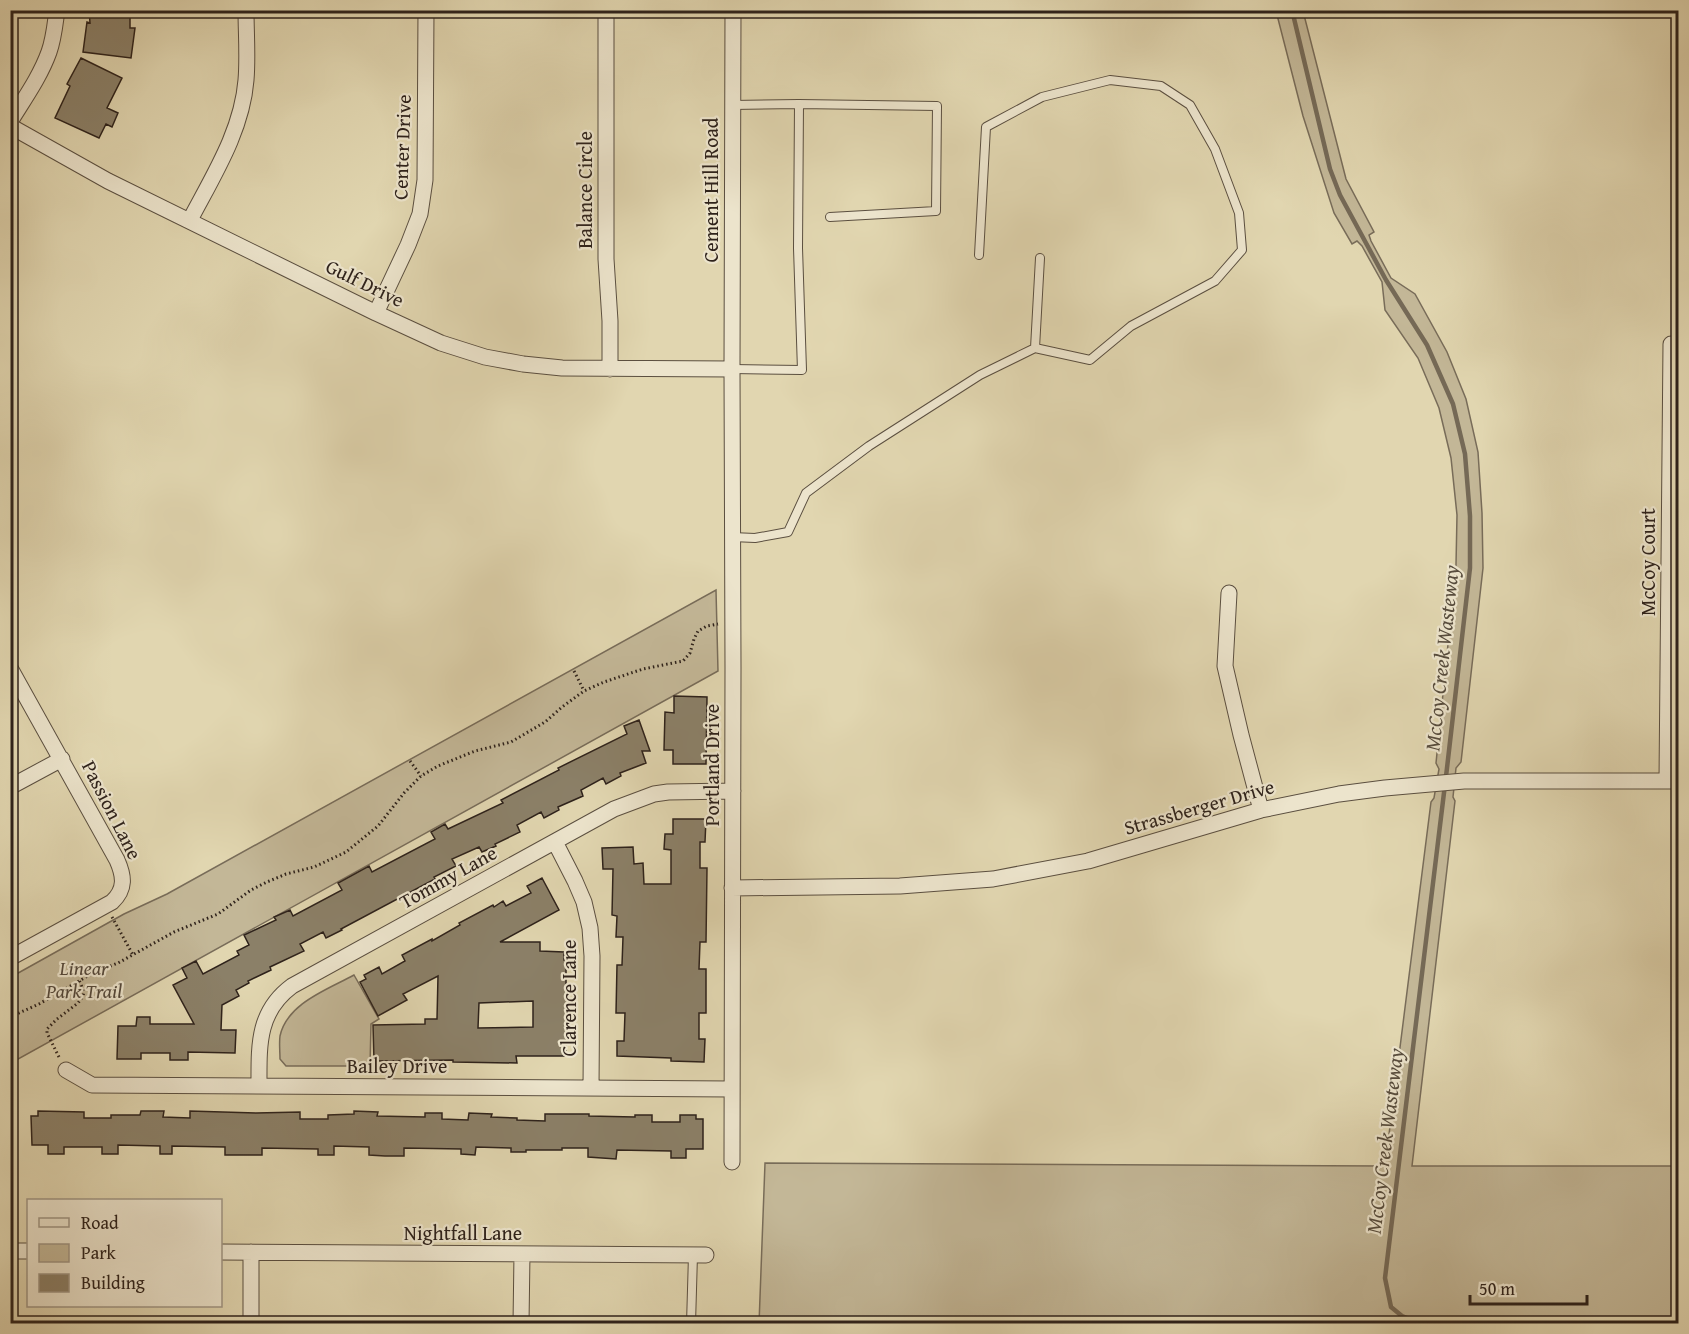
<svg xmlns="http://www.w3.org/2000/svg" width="1689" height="1334" font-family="'Gentium Book Plus',serif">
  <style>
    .green { fill: #c3b797; stroke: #786c59; stroke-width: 1.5 }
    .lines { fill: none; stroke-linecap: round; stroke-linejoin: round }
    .stream { stroke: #756956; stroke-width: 4.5 }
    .building { fill: #8b8068; stroke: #2e221b; stroke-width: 1.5; fill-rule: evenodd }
    .service-casing { stroke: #5b4f40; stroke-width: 10 }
    .minor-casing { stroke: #5b4f40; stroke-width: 17 }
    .path { stroke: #2e221b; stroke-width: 3; stroke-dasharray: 1.5 3; stroke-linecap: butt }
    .service { stroke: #ece4cc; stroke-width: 8 }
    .minor { stroke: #ece4cc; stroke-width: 15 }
    .labels { text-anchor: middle; stroke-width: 4.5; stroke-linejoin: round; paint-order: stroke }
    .street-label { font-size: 20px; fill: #2e221b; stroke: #ece4cc }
    .park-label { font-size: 20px; font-style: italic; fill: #53473a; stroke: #ece4cc }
    .water-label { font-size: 21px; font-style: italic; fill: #574c3d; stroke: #ece4cc }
  </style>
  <rect width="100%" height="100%" fill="#e1d6b0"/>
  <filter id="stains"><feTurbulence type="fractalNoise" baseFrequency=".00333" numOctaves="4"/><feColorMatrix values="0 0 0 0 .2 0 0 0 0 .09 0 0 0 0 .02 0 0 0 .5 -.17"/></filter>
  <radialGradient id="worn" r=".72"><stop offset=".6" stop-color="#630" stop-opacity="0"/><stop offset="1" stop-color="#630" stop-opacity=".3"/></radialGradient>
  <!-- green -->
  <path class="green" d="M1276 11H1303L1346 179 1374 232 1369 235 1371 241 1391 278 1415 294 1447 352 1466 399 1478 452 1482 513 1483 568 1461 762 1456 768 1453 797 1455 801 1412 1166H1678V1323L759 1324 765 1163 1385 1166 1431 802 1434 798 1439 769 1436 763 1456 565 1457 515 1451 458 1439 408 1418 358 1385 310 1382 282 1362 246 1357 241 1352 244 1334 213 1303 116Z
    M716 590 718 671 11 1063V977L124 914 167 894Z
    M354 975 379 1019 371 1024 370 1066H286L280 1059C280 1052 279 1043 280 1036 287 1003 329 989 354 975Z"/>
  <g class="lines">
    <!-- stream -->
    <path class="stream" d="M1292 10 1330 169 1340 195 1386 280 1427 345 1453 404 1465 454 1470 516V568L1447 768 1385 1278 1391 1307 1402 1316 1422 1324"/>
  </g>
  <!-- building -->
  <path class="building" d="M89 10H130V28H135L131 58 83 52 87 22 90 23Z
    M81 58 122 78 107 108 118 113 112 127 106 124 99 138 55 118 70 86 67 84Z
    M674 696 707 697 706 764H673V750H664L665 712 674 713Z
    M639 720 650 751H642L646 763 620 773 621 776 606 784 603 778 581 790 583 796 558 807 559 810 544 818 541 812 517 825 520 832 495 844 496 846 482 852 479 847 452 859 456 866 434 877 435 879 341 929 342 930 326 938 323 932 300 944 304 951 270 967 271 970 248 981 249 983 236 990 239 996 222 1005 221 1030H236L235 1053 188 1052V1060H170V1053H141V1059H117L118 1026H136L137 1017H150V1024H194L173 985 187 978 182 968 196 961 203 974 239 955 237 951 249 945 244 935 276 920 274 917 290 910 293 916 342 890 338 883 369 866 372 872 435 839 431 832 445 824 448 829 503 803 501 800 559 770 558 768 627 734 624 726Z
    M673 819H706L705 842H700V868H707L706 942H700L699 969H706V1013H699V1039H705L704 1062 671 1061V1058L617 1056V1041H624L625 1013H616L617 965H622L623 937H616L617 916 612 915 613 869H603L602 848 633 847 634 864 643 863 644 884H671V850L664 849 665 834H673Z
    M542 878 559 910 500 942H540V951L564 952V960H566V986H567L566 1056H516L517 1063 453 1062V1060L374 1061 373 1025 425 1024V1019H437L438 976 403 994 407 1000 378 1016 360 982 366 979 364 975 379 967 382 974 405 961 402 955 432 939V941L460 925 459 923 493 905 494 907 503 901 506 906 531 893 527 886ZM533 1001V1027L478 1028 479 1003Z
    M38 1111 84 1112V1118H111V1115H140L141 1111H164L163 1117 190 1118V1111L256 1113 300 1112V1119H328V1115L354 1114V1111L378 1112 377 1116 425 1117V1113H442V1119L468 1120 469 1113 492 1114 491 1117 517 1118V1120L545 1121V1114H589V1116L635 1117V1115H652V1122H680V1115H696V1119H703V1149H686V1158H671V1151L617 1150 616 1159 588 1157V1148H562V1150H526V1152H511V1148L476 1147 475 1155 461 1154V1149L404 1148V1156H385L369 1155V1147L334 1146V1155H318V1149L262 1148V1155H225V1147L172 1146V1154H160V1146L118 1145V1154H102V1147H64V1154H48V1145H32L31 1116H38Z"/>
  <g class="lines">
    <!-- service casing -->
    <g class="service-casing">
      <path id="service" d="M799 104 937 106 936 211 830 217
        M979 255 986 127 1042 97 1110 80 1161 86 1190 105 1215 149 1239 213 1242 250 1215 281 1131 326 1090 360 1035 348
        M732 369 802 370 798 248 799 104 732 105
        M732 537 755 538 788 532 806 493 869 446 980 375 1035 348 1040 258
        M691 1324 693 1255"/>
    </g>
    <!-- minor casing -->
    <g class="minor-casing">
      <path id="minor" d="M606 10V259L610 321V369
        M10 122C24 99 40 77 49 52 54 38 55 24 57 10
        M10 126 108 181 376 313 441 343 485 357 523 364 562 368 732 369
        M190 220C213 176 242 131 246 80 248 57 246 33 246 10
        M376 313 408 245 420 214 425 180 426 10
        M1229 593 1225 666 1241 735 1261 810
        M10 668 117 860C124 876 126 889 112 902L10 958
        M1667 780 1671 344
        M10 787 62 759
        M555 842 575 881 584 902 590 928 592 956 591 1088
        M732 888 900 886 993 879 1088 861 1261 810 1339 794 1385 788 1464 781H1678
        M66 1070 92 1085 731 1089
        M259 1086C259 1046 257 1012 292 986L614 809 654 794 668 792 733 791
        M732 1162 733 667 732 369 733 10
        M10 1251H28
        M220 1252 706 1255
        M251 1324V1252
        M521 1324 522 1254"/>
    </g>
    <!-- path -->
    <path class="path" d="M574 671 584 691
      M410 761 421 776
      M112 917 133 955
      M10 1017 39 1004 93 973 118 963 174 932 218 914 251 890 267 882 286 874 314 867 346 852 378 826 404 793 421 776 438 766 475 751 511 742 545 722 562 707 584 691 604 682 643 669 683 661 690 653 694 639 698 631 707 626 718 624
      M59 1057 47 1033V1029L57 1019 78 1003 83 996 84 992 79 980"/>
    <!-- service -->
    <use href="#service" class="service"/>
    <!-- minor -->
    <use href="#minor" class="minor"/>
  </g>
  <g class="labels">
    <!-- street labels -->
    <g class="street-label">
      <text transform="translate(402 147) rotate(-88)" y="7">Center Drive</text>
      <text transform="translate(585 190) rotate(-90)" y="7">Balance Circle</text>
      <text transform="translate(711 190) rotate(-90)" y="7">Cement Hill Road</text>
      <text transform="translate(365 283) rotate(26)" y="7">Gulf Drive</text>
      <text transform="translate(1648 562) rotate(-90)" y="7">McCoy Court</text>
      <text transform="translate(712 765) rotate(-90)" y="7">Portland Drive</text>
      <text transform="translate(1199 807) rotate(-16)" y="7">Strassberger Drive</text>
      <text transform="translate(112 810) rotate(63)" y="7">Passion Lane</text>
      <text transform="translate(448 877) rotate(-29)" y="7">Tommy Lane</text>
      <text transform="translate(569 998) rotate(-90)" y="7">Clarence Lane</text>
      <text x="397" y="1073">Bailey Drive</text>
      <text x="463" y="1240">Nightfall Lane</text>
    </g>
    <!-- park labels -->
    <g class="park-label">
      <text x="84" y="975">Linear<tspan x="84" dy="23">Park Trail</tspan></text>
    </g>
    <!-- water labels -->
    <g class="water-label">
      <text transform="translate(1442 658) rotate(-84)" y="7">McCoy Creek Wasteway</text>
      <text transform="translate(1385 1141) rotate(-83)" y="7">McCoy Creek Wasteway</text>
    </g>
  </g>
  <!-- margin -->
  <rect width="1689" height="1334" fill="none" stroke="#e1d6b0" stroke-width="36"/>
  <rect x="12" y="12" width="1665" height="1310" fill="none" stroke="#2e221b" stroke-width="3"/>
  <rect x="18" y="18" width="1653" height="1298" fill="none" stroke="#2e221b" stroke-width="1.5"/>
  <!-- legend -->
  <rect x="27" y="1199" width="195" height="108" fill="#ece4cc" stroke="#a09685" stroke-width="1.5"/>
  <rect x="39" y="1218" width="30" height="9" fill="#ece4cc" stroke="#a09685" stroke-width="1.5"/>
  <text x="81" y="1229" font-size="18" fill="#2e221b">Road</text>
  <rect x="39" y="1244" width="30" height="18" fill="#c3b797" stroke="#a09685" stroke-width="1.5"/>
  <text x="81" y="1259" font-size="18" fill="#2e221b">Park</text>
  <rect x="39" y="1274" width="30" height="18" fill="#8b8068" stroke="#a09685" stroke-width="1.5"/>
  <text x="81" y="1289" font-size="18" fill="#2e221b">Building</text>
  <!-- scale -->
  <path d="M1470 1295v9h117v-9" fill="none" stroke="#2e221b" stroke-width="3"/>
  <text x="1479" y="1295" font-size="18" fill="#2e221b" stroke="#ece4cc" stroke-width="4.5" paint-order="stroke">50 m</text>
  <rect width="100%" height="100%" filter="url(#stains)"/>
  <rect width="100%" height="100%" fill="url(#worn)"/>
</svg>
